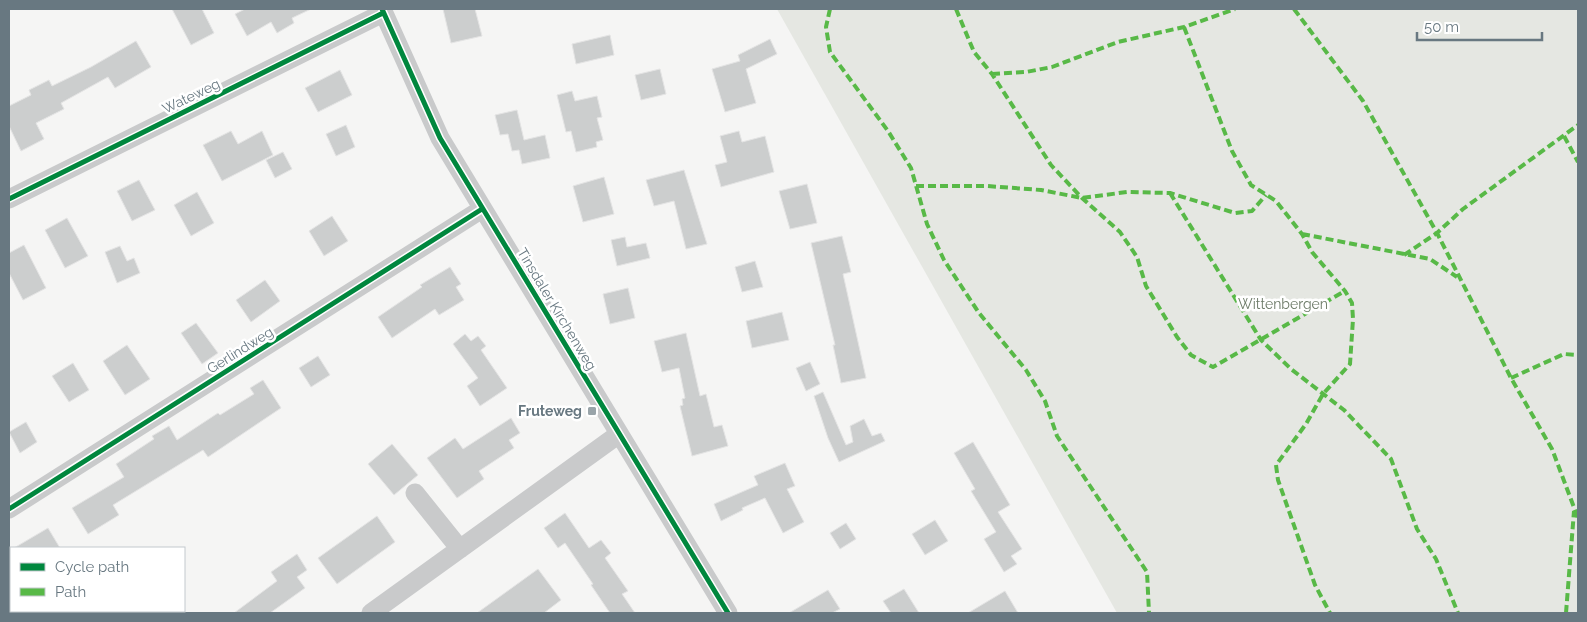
<svg xmlns="http://www.w3.org/2000/svg" width="1587" height="622" font-family="Raleway,sans-serif">
  <style>
    .green { fill: #e5e7e2 }
    .building { fill: #cccece; stroke: #e4e4e4 }
    .lines { fill: none; stroke-linecap: round; stroke-linejoin: round }
    .minor { stroke: #c9cacb; stroke-width: 19 }
    .quiet { stroke: #58b947; stroke-width: 4; stroke-dasharray: 8 4; stroke-linecap: butt }
    .cycleway-casing { stroke: #fff; stroke-width: 8 }
    .cycleway { stroke: #00873e; stroke-width: 5 }
    .poi-dot { fill: #99a4a9; stroke: #fff; stroke-width: 2 }
    .labels { text-anchor: middle; stroke-width: 5; stroke-linejoin: round; paint-order: stroke }
    .street-label { font-size: 14px; fill: #687881; stroke: #fff }
    .park-label { font-size: 14px; fill: #6b7966; stroke: #fff }
    .poi-label { font-size: 14px; font-weight: bold; fill: #687881; stroke: #fff; text-anchor: end }
  </style>
  <rect width="100%" height="100%" fill="#f5f5f4"/>
  <!-- green -->
  <path class="green" d="M777 9H1578V613H1117Z"/>
  <!-- building -->
  <path class="building" d="M172 9H202L214 33 191 45Z
    M245 9H311L292 18 294 23 277 33 271 22 247 36 235 14Z
    M443 9H475L482 36 451 43Z
    M610 35 614 55 576 64 572 44Z
    M770 39 777 54 746 69 756 103 725 112 712 69 740 61 738 55Z
    M136 41 151 67 115 88 108 77 61 103 64 109 36 123 44 139 21 151 9 126V106L31 95 29 90 49 80 52 86 91 67Z
    M660 69 666 94 641 100 635 75Z
    M340 70 352 95 318 112 305 88Z
    M572 91 575 101 597 96 602 117 597 118 603 140 596 142 597 147 576 152 571 131 566 132 557 95Z
    M517 110 524 140 545 135 550 158 522 164 519 150 512 151 508 134 500 135 495 115Z
    M346 125 355 147 336 156 326 134Z
    M231 131 238 144 262 131 273 155 222 181 203 145Z
    M739 131 742 142 765 136 774 172 721 187 715 165 727 162 720 136Z
    M283 152 292 169 275 178 266 160Z
    M684 170 707 244 686 249 674 201 654 206 646 180Z
    M604 177 614 214 583 222 573 186Z
    M139 180 155 210 132 221 117 191Z
    M807 184 817 223 790 229 779 191Z
    M197 192 214 223 191 236 174 205Z
    M332 216 348 241 324 256 309 231Z
    M67 218 88 256 65 268 45 230Z
    M842 236 851 272 843 274 866 378 841 383 833 345H835L811 243Z
    M625 237 627 247 646 243 650 258 617 266 611 240Z
    M24 245 46 288 23 300 9 273V253Z
    M120 246 127 261 134 258 140 273 117 283 105 252Z
    M755 261 763 287 742 292 735 267Z
    M450 267 461 284 456 287 464 300 439 315 435 309 392 338 378 317 422 287 420 285Z
    M265 280 280 301 251 322 236 300Z
    M628 288 635 318 610 324 603 294Z
    M782 312 789 340 752 348 746 321Z
    M196 323 218 353 202 364 181 333Z
    M686 333 700 396 706 394 714 427 722 425 728 446 692 456 680 406 683 405 682 399 685 398 679 368 662 372 654 341Z
    M465 334 471 341 478 336 486 346 481 350 507 388 480 406 467 386 478 378 453 344Z
    M127 345 150 379 125 395 103 361Z
    M318 356 330 375 311 387 299 368Z
    M810 362 820 384 806 391 796 368Z
    M73 363 89 390 69 402 52 376Z
    M263 380 281 408 208 457 203 450 113 505 119 515 88 534 72 508 124 477 116 464 154 439 152 436 169 426 177 440 218 413 220 415 254 394 250 388Z
    M823 392 846 445 853 442 850 426 864 419 872 436 881 433 885 441 839 462 828 438 814 396Z
    M511 418 520 433 509 440 514 448 479 471 484 479 457 498 427 458 455 438 463 449Z
    M26 422 37 442 20 453 9 432Z
    M973 442 1010 505 998 512 1022 549 1011 556 1017 564 1004 572 984 539 996 532 971 491 975 489 954 453Z
    M392 444 418 475 394 495 368 464Z
    M785 463 795 486 787 489 804 522 783 533 765 498 742 508 743 510 721 521 714 504 758 485 754 476Z
    M565 513 589 548 601 540 611 553 605 558 628 591 622 594 635 613H610L591 585 593 584 565 543 558 548 544 528Z
    M377 516 395 542 337 584 318 558Z
    M935 520 948 541 925 555 912 534Z
    M846 523 856 539 840 549 830 533Z
    M48 528 60 548H14Z
    M297 554 307 570 297 577 305 588 270 613H234L277 581 271 572Z
    M538 569 561 600 544 613H477Z
    M904 589 919 613H891L883 601Z
    M828 590 840 609 832 613H789Z
    M1005 591 1018 613H968Z"/>
  <g class="lines">
    <!-- minor -->
    <path class="minor" d="M382 9 440 138 728 613
      M9 199 383 13
      M415 493 460 549
      M9 509 482 209
      M371 613 619 434"/>
    <!-- quiet -->
    <path class="quiet" d="M830 9 826 27 830 52 888 131 911 168 927 224 944 260 979 313 1026 370 1045 401 1057 436 1147 572 1149 613
      M956 9 974 52 992 74 1051 165 1082 198 1120 232 1137 257 1146 286 1177 337 1191 355 1213 367 1345 291
      M1294 9 1363 101 1437 233 1511 378 1552 449 1578 518
      M1577 9H1578
      M1184 27 1232 151 1251 185 1276 201 1302 234 1312 252 1345 291 1352 303 1353 319 1350 364 1323 394 1306 424 1276 465 1278 480 1315 585 1330 613
      M992 74 1026 72 1052 67 1118 42 1184 27 1235 9
      M1564 136 1578 162
      M916 186H987L1041 190 1082 198 1127 192 1170 193 1235 213 1252 211 1266 195
      M1170 193 1261 340 1291 369 1344 410 1391 459 1417 529 1436 559 1458 613
      M1302 234 1430 259 1457 277
      M1404 255 1437 233 1463 209 1578 125
      M1511 378 1564 354 1578 355
      M1566 613 1574 511"/>
    <!-- cycleway casing -->
    <g class="cycleway-casing">
      <path id="cycleway" d="M382 9 440 138 728 613
        M9 199 383 13
        M9 509 482 209"/>
    </g>
    <!-- cycleway -->
    <use href="#cycleway" class="cycleway"/>
  </g>
  <!-- markers -->
  <rect class="poi-dot" x="587" y="406" width="10" height="10" rx="2.5"/>
  <g class="labels">
    <!-- street labels -->
    <g class="street-label">
      <text transform="translate(191 96) rotate(-26)" y="5">Wateweg</text>
      <text transform="translate(557 309) rotate(59)" y="5">Tinsdaler Kirchenweg</text>
      <text transform="translate(240 350) rotate(-32)" y="5">Gerlindweg</text>
    </g>
    <!-- park labels -->
    <g class="park-label">
      <text x="1283" y="309">Wittenbergen</text>
    </g>
    <!-- poi labels -->
    <g class="poi-label">
      <text x="582" y="416">Fruteweg</text>
    </g>
  </g>
  <!-- border -->
  <rect width="1587" height="622" fill="none" stroke="#687881" stroke-width="20"/>
  <!-- legend -->
  <rect x="10" y="547" width="175" height="65" fill="#ffffff" stroke="#c3c9cd"/>
  <rect x="20" y="563" width="25" height="8" fill="#00873e" stroke="#c3c9cd"/>
  <text x="55" y="572" font-size="15" fill="#687881">Cycle path</text>
  <rect x="20" y="588" width="25" height="8" fill="#58b947" stroke="#c3c9cd"/>
  <text x="55" y="597" font-size="15" fill="#687881">Path</text>
  <!-- scale -->
  <path d="M1417 32v8h125v-8" fill="none" stroke="#687881" stroke-width="2.5"/>
  <text x="1424" y="32" font-size="15" fill="#687881" stroke="#ffffff" stroke-width="4" paint-order="stroke">50 m</text>
</svg>
